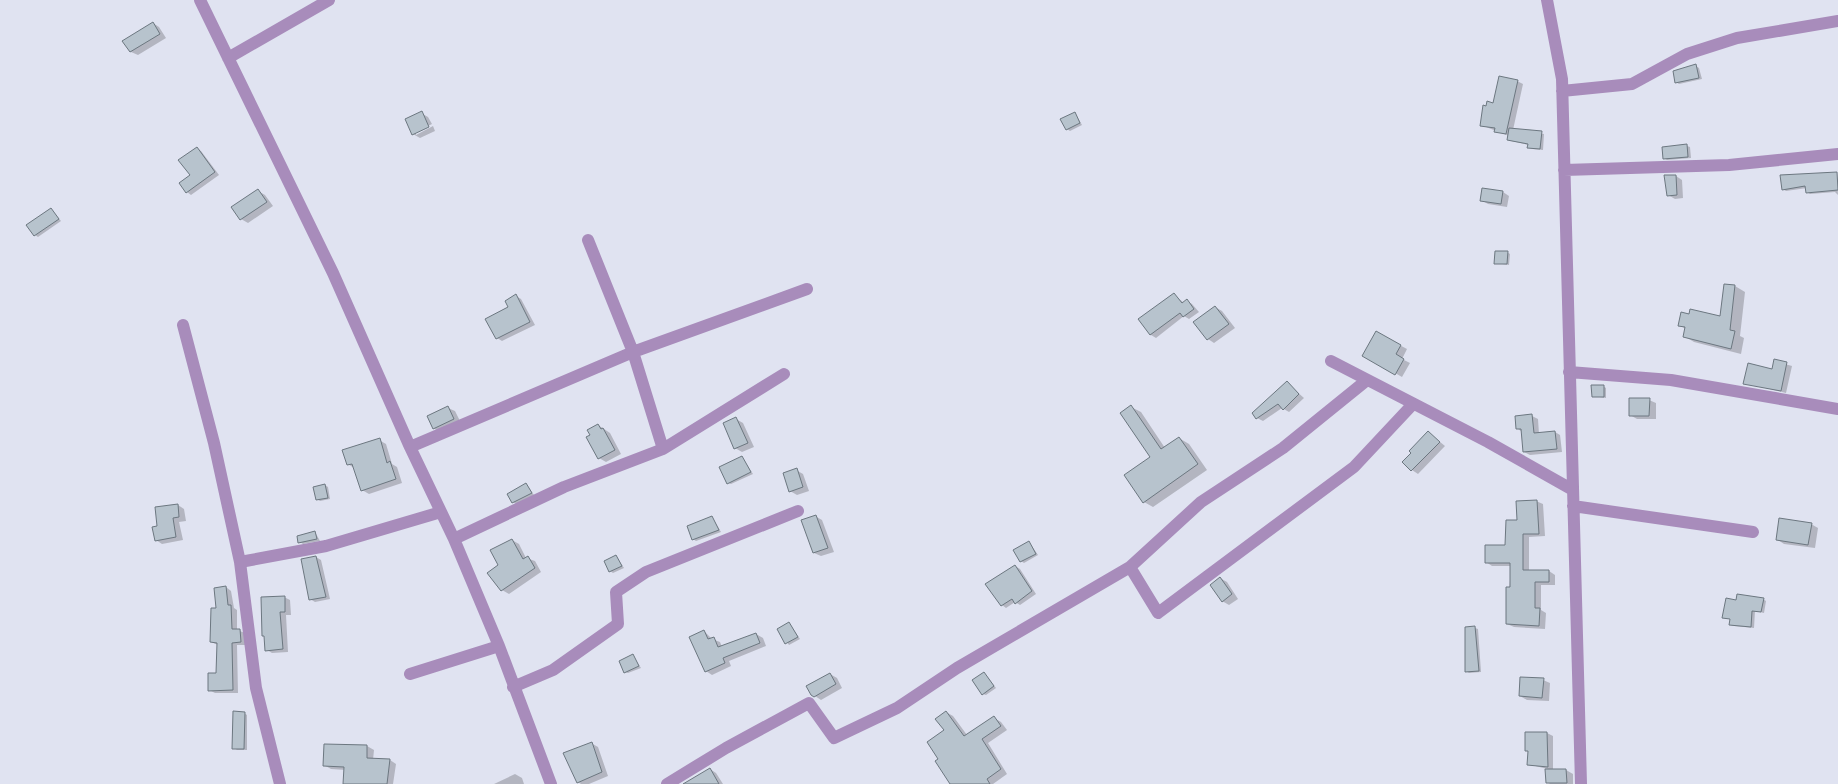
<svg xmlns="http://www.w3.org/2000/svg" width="1838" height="784" font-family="'DM Sans',sans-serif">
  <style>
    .shadow { fill: #0003 }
    .building { fill: #b7c3cd; stroke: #6c7780 }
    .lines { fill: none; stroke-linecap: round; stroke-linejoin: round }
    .minor { stroke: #a88cbb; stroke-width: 12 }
  </style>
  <rect width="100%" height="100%" fill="#e0e3f1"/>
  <!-- shadow -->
  <path class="shadow" d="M153 23 159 27 166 38 138 55 131 52 124 41Z
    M1696 66 1699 68 1702 79 1679 84 1676 82Z
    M1517 81 1523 84 1513 130 1544 134 1543 150 1532 149 1529 145 1511 141 1508 140 1509 136 1481 125 1494 104Z
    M421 113 428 117 432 124 416 132V135L433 126 435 131 420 138 413 134Z
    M1075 113 1082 125 1070 131 1067 129Z
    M1687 146 1690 147 1691 158 1667 160 1664 158Z
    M197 148 201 151 219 175 191 195 187 192Z
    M1837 173 1838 195 1835 192 1810 194 1807 192V188L1786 191 1783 189Z
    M1676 176 1682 180 1683 198 1675 199 1668 195Z
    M258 191 265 195 273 206 248 223 241 219Z
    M1503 192 1509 196 1507 207 1488 204 1481 200Z
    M51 209 61 221 38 237 35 235Z
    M1507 252 1510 254 1509 265 1495 263Z
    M1725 285 1735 286 1745 292 1740 336 1744 338 1741 354 1694 342 1684 336 1686 329 1679 325 1721 318Z
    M1174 295 1184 303 1187 301 1192 304 1199 312 1189 319 1184 316 1156 338 1151 335 1140 319Z
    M516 296 521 299 535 325 502 341 497 338Z
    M1215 307 1222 311 1235 328 1214 343 1208 339Z
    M1377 333 1407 349 1402 359 1410 363 1402 377 1364 355Z
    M1775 361 1792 366 1786 393 1744 383 1773 370Z
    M1287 383 1304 398 1289 412 1282 408 1263 421 1257 418Z
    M1603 386 1606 388V398L1593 396Z
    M1649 400 1656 403V419H1637L1630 415Z
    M1131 407 1141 412 1165 448 1179 438 1189 444 1207 470 1153 507 1144 502 1152 457Z
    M448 408 455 411 461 423 440 432 433 428Z
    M1532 416 1538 419 1539 434 1555 432 1560 435 1562 452 1530 455 1524 452 1522 432 1517 428Z
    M736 419 743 423 754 447 742 452 735 448Z
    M598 425 610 433 621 454 606 462 599 458 588 438Z
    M1429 433 1445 446 1418 474 1412 470Z
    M379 440 386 444 392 464 397 467 402 483 369 494 362 490 354 468 348 464Z
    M742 458 753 474 731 484 728 483Z
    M796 470 803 474 809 491 797 495 790 491Z
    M526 484 534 495 516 504 513 502Z
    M325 485 328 487 330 499 320 501 317 499Z
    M1536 501 1543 504 1545 536 1529 537V571H1549L1555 575V585H1541V610L1546 613 1545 629 1514 627 1507 624 1511 566H1492L1486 562 1507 546 1518 522Z
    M178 505 184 509 186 521 179 522 183 540 162 544 156 540 159 528Z
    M815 516 822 520 834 552 821 556 814 553 803 520Z
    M712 517 721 532 696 541 693 539Z
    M1811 524 1818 528 1815 548 1784 544 1778 540Z
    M315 532 320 541 303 544 300 542Z
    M512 540 519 544 526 558 535 561 541 572 509 594 502 590 489 573 499 565Z
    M1029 542 1038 555 1024 563 1021 561Z
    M616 556 624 568 613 573 610 571Z
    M316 557 321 560 330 599 315 602 310 599Z
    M1015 566 1020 569 1036 594 1020 605 1015 602 1006 608 1002 605Z
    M1220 578 1227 582 1238 599 1229 605 1222 601Z
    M226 587 231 591 234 608 237 610V630L245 633 246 645H237L238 693H215L209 690 217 675 218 645 211 642 217 609Z
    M284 597 290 600 291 615H286L288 652 272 653 267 650Z
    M1763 599 1766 601 1764 613 1755 611 1754 628 1734 626 1731 625V619L1723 617 1737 601Z
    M789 623 800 639 789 645 778 630Z
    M1475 628 1478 629 1481 672 1469 673 1466 671Z
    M704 631 712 639 720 642 722 647 756 634 763 638 766 646 729 661 731 666 712 675 706 671Z
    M633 656 641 668 628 673 625 672Z
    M984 673 996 688 986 695 983 694Z
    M830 674 837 678 842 688 821 700 815 696Z
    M1543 680 1550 683 1549 701 1527 700 1520 696Z
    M946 712 953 716 967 735 994 718 1001 722 1007 730 988 743 1007 774 993 784H958L940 760 946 731Z
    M244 713 247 715V750H237L234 748Z
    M1526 733H1547L1553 736V770H1566L1573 774V784H1550L1547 782V769L1528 764 1529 752 1526 750Z
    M591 743 598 747 608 776 589 784H581L578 782Z
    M325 745 367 746 374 750 373 760H390L396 764 393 784H345L346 770 331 769 324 765Z
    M710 769 716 773 723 784H685Z
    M515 774 522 778 524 784H494Z"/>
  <!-- building -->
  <path class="building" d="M153 22 160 34 130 52 122 41Z
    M1696 64 1699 78 1675 83 1673 71Z
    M1499 76 1518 80 1506 134 1494 132 1495 128 1480 126 1483 105 1486 106 1487 101 1493 103Z
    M422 111 429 127 412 135 405 119Z
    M1075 112 1080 123 1066 130 1060 119Z
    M1509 128 1542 131 1540 149 1527 148 1528 144 1507 140Z
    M1687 144 1688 157 1663 159 1662 147Z
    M197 147 215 172 186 193 179 183 190 175 178 160Z
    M1837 172 1838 190 1806 193 1805 186 1782 190 1780 175Z
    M1664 175H1676L1677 195 1667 196Z
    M1482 188 1503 191 1501 204 1480 201Z
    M258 189 267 202 240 220 231 207Z
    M51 208 59 219 34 236 26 225Z
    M1495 251H1508L1507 264H1494Z
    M1724 284 1735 285 1730 330 1735 331 1731 349 1683 337 1685 327 1678 326 1681 312 1689 314 1690 309 1720 316Z
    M1174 293 1182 303 1187 299 1194 309 1183 317 1180 313 1150 335 1138 319Z
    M516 294 530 322 496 339 485 319 508 307 505 301Z
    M1215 306 1229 324 1207 340 1193 322Z
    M1376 331 1401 345 1396 354 1404 359 1395 375 1362 356Z
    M1774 359 1787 362 1781 391 1743 384 1748 363 1772 369Z
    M1287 381 1299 394 1283 410 1278 404 1256 419 1252 413Z
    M1591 385H1604V397H1592Z
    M1629 398H1650L1649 416H1629Z
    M1131 405 1161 449 1179 437 1198 464 1143 503 1124 475 1150 457 1120 413Z
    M448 406 454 419 433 429 427 416Z
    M1532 414 1534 433 1555 431 1557 449 1523 452 1521 429H1516L1515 416Z
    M736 417 748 443 734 449 723 423Z
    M598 424 601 429 603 428 615 450 598 459 586 437 590 435 587 430Z
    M1428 431 1440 442 1411 471 1402 462 1411 453 1409 451Z
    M380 438 387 463 390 461 396 479 361 491 352 464 347 465 342 450Z
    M742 456 751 472 727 484 719 467Z
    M797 468 803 487 789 492 783 473Z
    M526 483 532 493 512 503 507 494Z
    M325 484 328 498 316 500 313 487Z
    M1537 500 1539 534H1523V570H1549V582H1535V608H1540L1539 626 1506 624V587H1510V563H1485V545H1505L1506 520H1517L1516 501Z
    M178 504 179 517 173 518 176 537 155 541 152 527 157 526 155 507Z
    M816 515 828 548 813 553 801 520Z
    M712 516 719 530 692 540 687 526Z
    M1779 518 1812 523 1808 545 1776 540Z
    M315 531 317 539 298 543 297 536Z
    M512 539 523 559 528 556 535 568 501 591 487 573 498 565 490 550Z
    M1029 541 1036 554 1020 562 1013 550Z
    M616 555 622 566 609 572 604 561Z
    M316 556 326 597 309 600 301 559Z
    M1015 565 1032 591 1015 604 1012 599 1001 606 985 584Z
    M1220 577 1232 594 1222 602 1210 585Z
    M226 586 228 605H231L232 629H240L241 642 232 643 233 690 208 691V673H216L217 643 210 642 211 608H216L214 588Z
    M1737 594 1764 598 1761 612 1752 611 1751 627 1729 625 1730 619 1722 618 1726 598 1736 600Z
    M285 596V612H280L283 649 265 651 264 636H262L261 597Z
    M789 622 798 637 785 644 777 629Z
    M1475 626 1479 671 1465 672V627Z
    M704 630 708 639 714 637 718 647 756 633 760 643 723 658 725 663 705 672 689 637Z
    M633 654 639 666 624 673 619 661Z
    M984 672 994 686 982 695 972 680Z
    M830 673 836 684 814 697 811 695 806 686Z
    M1520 677 1544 678 1542 698 1519 696Z
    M233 711 245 712 244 749H232Z
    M946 711 964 736 994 716 1001 726 982 739 1001 769 987 779 990 784H950L935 761 938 759 927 742 944 730 935 719Z
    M1525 732H1547L1548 767 1527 765 1528 751H1525Z
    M592 742 602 772 577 783 563 753Z
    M324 744 367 745V758L390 759 387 784H343L344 767 323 766Z
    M710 768 719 784H683Z
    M1545 769H1566L1567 783H1546Z"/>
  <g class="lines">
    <!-- minor -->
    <path class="minor" d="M200 0 333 273 410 447 454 539 499 646 551 784
      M1547 0 1562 79 1581 784
      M228 58 329 0
      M1562 91 1632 84 1687 54 1737 38 1838 21
      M1564 170 1729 165 1838 154
      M588 240 633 352 663 449
      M183 325 214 443 240 562 256 688 280 784
      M1331 361 1488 442 1573 490
      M1569 372 1671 380 1838 409
      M410 447 633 352 807 289
      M1573 506 1753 532
      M454 539 564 487 663 449 784 374
      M240 562 326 546 441 512
      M1130 567 1158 613 1354 467 1413 404
      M410 674 499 646
      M513 687 553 670 618 624 616 592 646 572 798 511
      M667 784 726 748 809 703 834 738 897 708 957 668 1130 567 1201 502 1283 448 1367 380"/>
  </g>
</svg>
